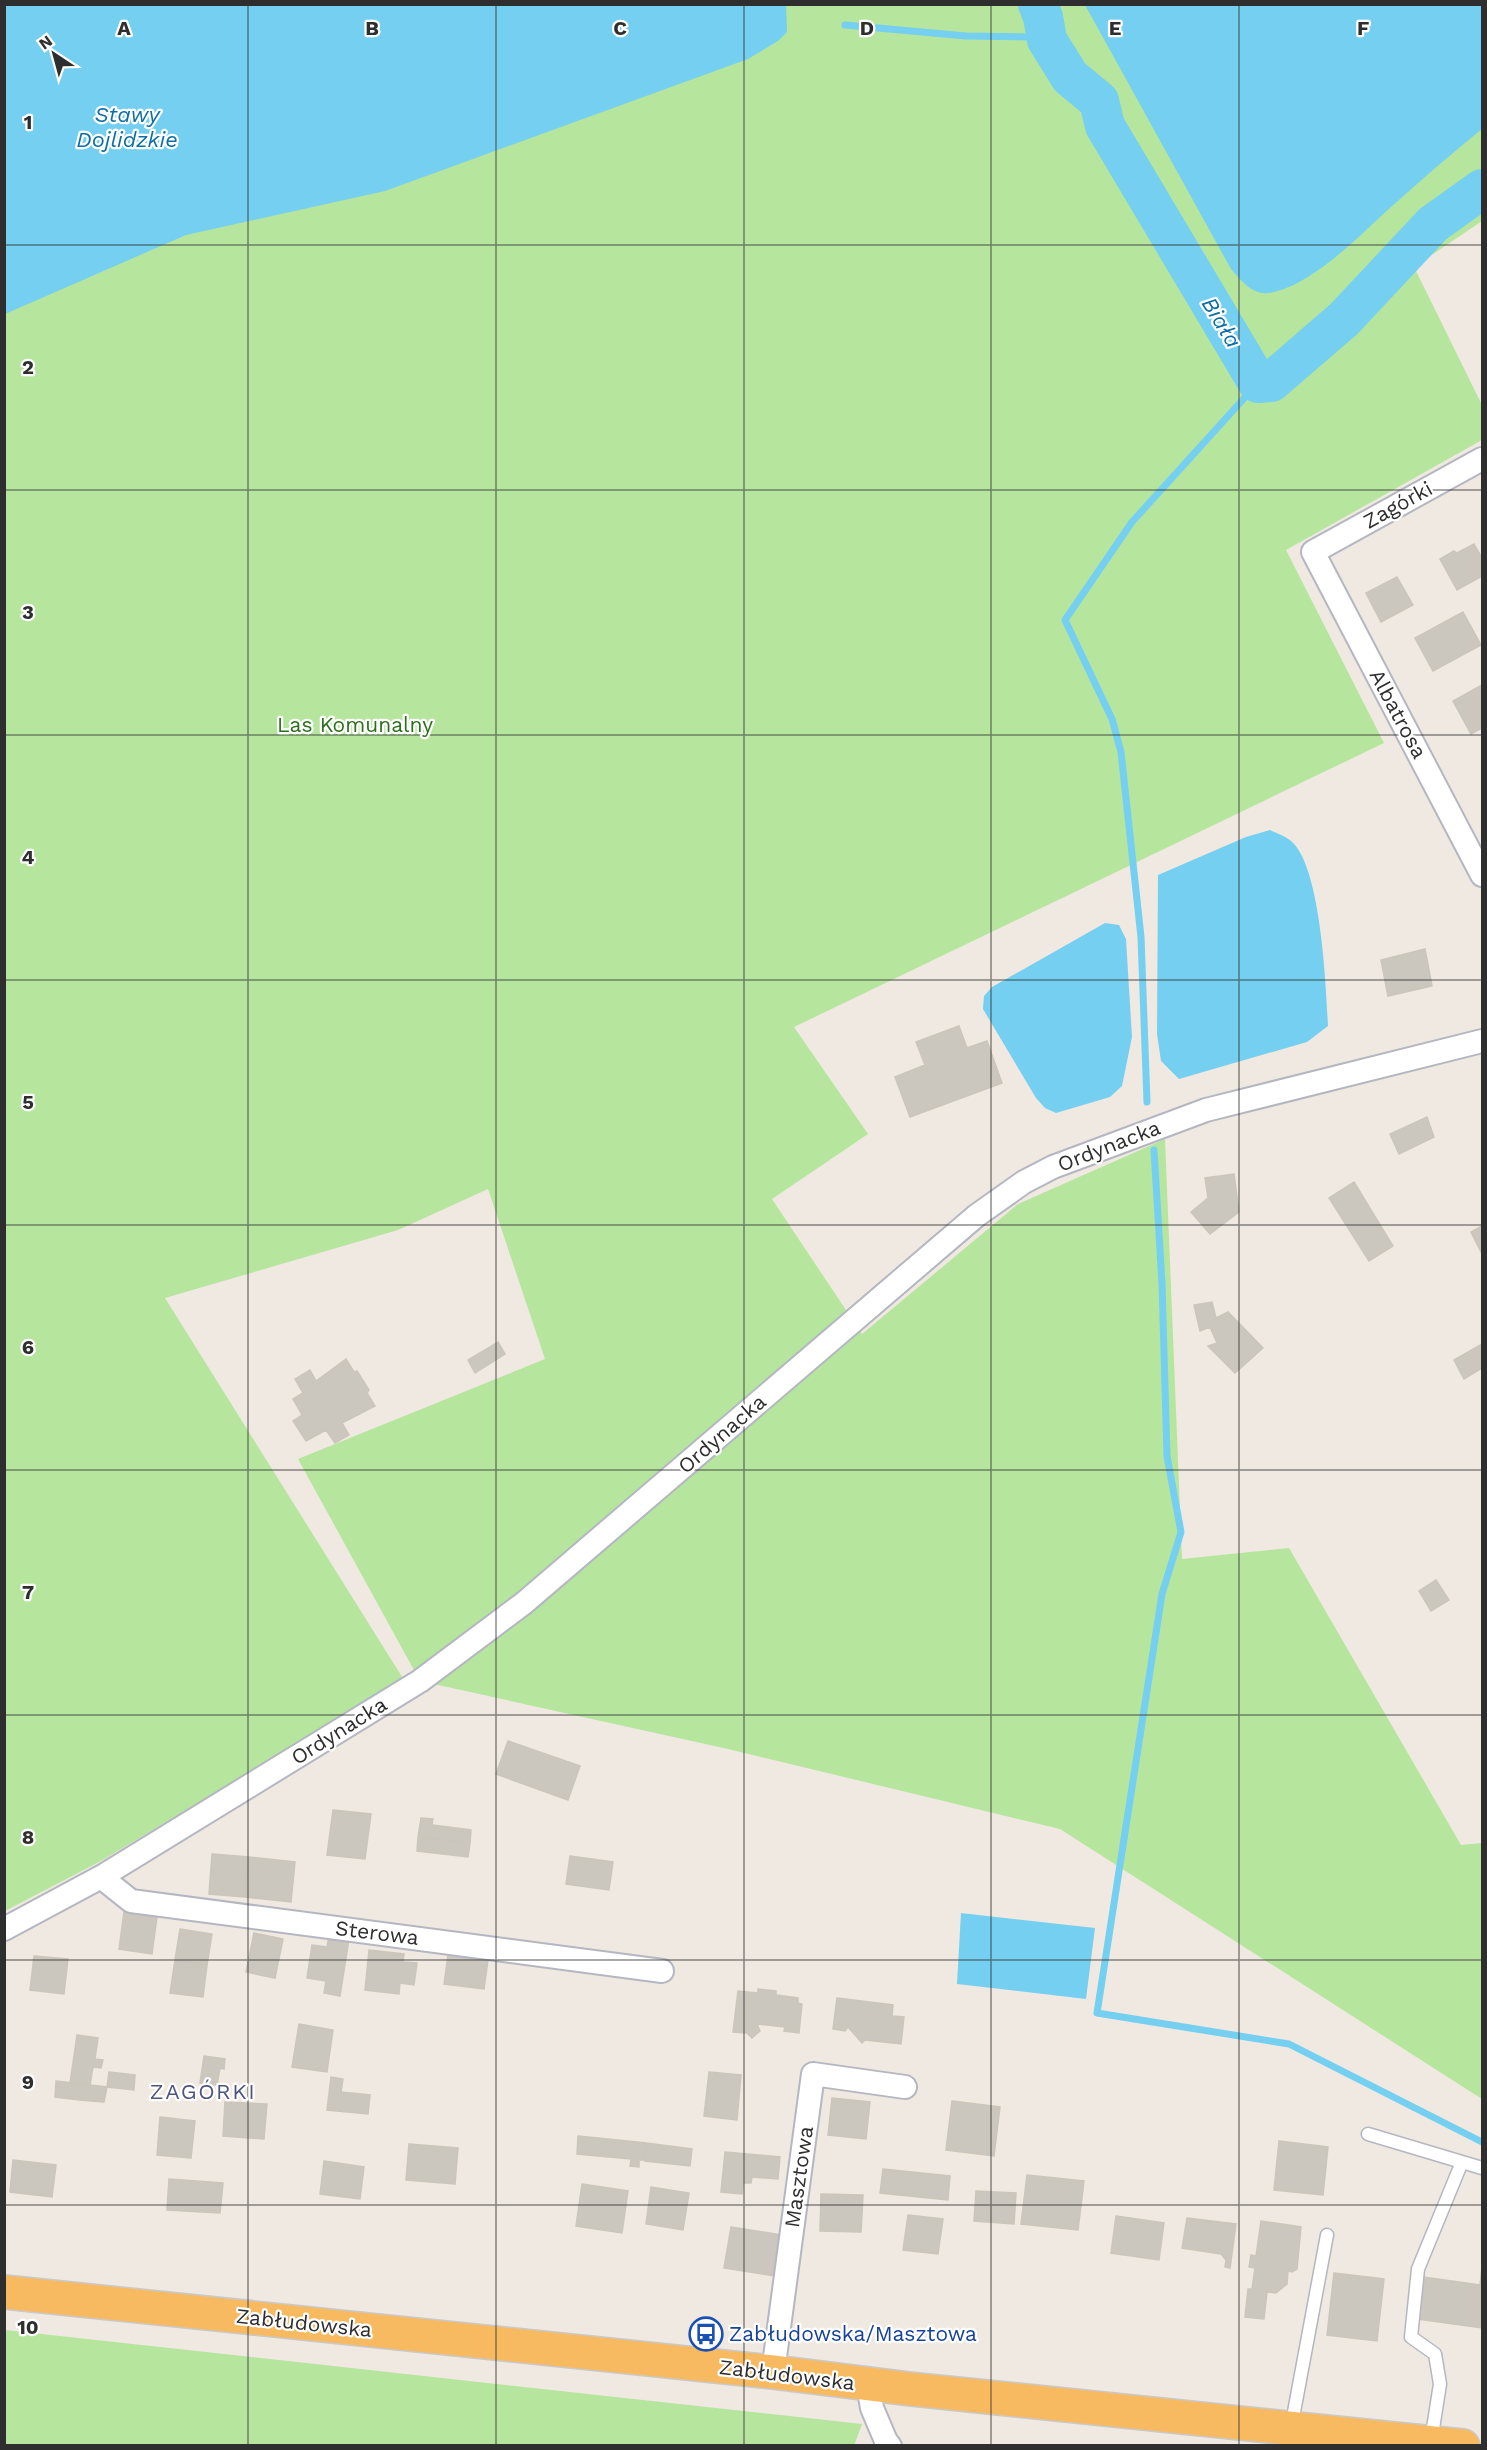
<svg xmlns="http://www.w3.org/2000/svg" width="1487" height="2450" font-family="'Work Sans',sans-serif">
  <style>
    .green { fill: #b6e59e }
    .water { fill: #75cff0 }
    .lines { fill: none; stroke-linecap: round; stroke-linejoin: round }
    .stream { stroke: #75cff0; stroke-width: 7 }
    .river { stroke: #75cff0; stroke-width: 40 }
    .building { fill: #cbc7bf; stroke: #cbc5ba; stroke-width: 1.5 }
    .service-casing { stroke: #b4b7c1; stroke-width: 15 }
    .minor-casing { stroke: #b4b7c1; stroke-width: 26 }
    .trunk-casing { stroke: #c9c9c9; stroke-width: 36 }
    .service { stroke: #fff; stroke-width: 12 }
    .minor { stroke: #fff; stroke-width: 22 }
    .trunk { stroke: #f8ba60; stroke-width: 33 }
    .grid { fill: none; stroke: #2e2e2e; stroke-width: 1.5; stroke-opacity: 0.55 }
    .labels { text-anchor: middle; stroke-width: 4.5; stroke-linejoin: round; paint-order: stroke }
    .street-label { font-size: 21px; fill: #2e2e2e; stroke: #fff }
    .park-label { font-size: 21px; fill: #2c6e1b; stroke: #fff }
    .transit-label { font-size: 21px; fill: #164399; stroke: #fff; text-anchor: start }
    .water-label { font-size: 22px; font-style: italic; fill: #0d6fa3; stroke: #fff }
    .neighbourhood-label { font-size: 22px; letter-spacing: 1.5px; fill: #4d5680; stroke: #fff }
    .grid-label { font-size: 20px; text-anchor: middle; font-weight: bold; fill: #2e2e2e; stroke: #fff; stroke-width: 4.5; stroke-linejoin: round; paint-order: stroke }
  </style>
  <rect width="100%" height="100%" fill="#efe9e1"/>
  <!-- green -->
  <path class="green" d="M5 5H1482V221L1414 267 1482 405V440L1286 550 1384 743 794 1027 868 1134 772 1199 862 1334 1018 1204 1165 1139 1182 1559 1289 1548 1461 1845 1482 1843V2099L1060 1829 728 1749 420 1681 298 1459 545 1359 488 1189 398 1230 165 1298 404 1680 99 1862 5 1911Z
    M5 2330 862 2424 854 2446 5 2445Z"/>
  <!-- water -->
  <path class="water" d="M5 4H786L787 32 778 41 748 59 385 191 186 235 5 314Z
    M1085 5H1482V129C1451 154 1421 180 1391 207 1361 234 1310 288 1268 293 1252 295 1241 280 1231 269Z
    M1270 830C1276 833 1285 836 1291 841 1321 866 1326 986 1328 1026L1307 1042 1179 1079 1161 1061 1157 1034 1158 875 1246 837Z
    M1105 923 1119 925 1126 939 1132 1037 1122 1086 1110 1097 1056 1113 1045 1108 1036 1098 983 1009 984 996 992 987Z
    M961 1913 1095 1928 1086 1999 957 1984Z"/>
  <g class="lines">
    <!-- stream -->
    <path class="stream" d="M845 25 966 36 1036 37 1047 40
      M1147 1102 1141 937 1121 752 1112 719 1065 620 1132 522 1258 383
      M1154 1150 1162 1283 1167 1456 1181 1532 1162 1594 1097 2013 1289 2044 1482 2142"/>
    <!-- river -->
    <path class="river" d="M1038 4 1043 17 1047 40 1070 77 1099 101 1105 126 1258 383 1271 382 1344 319 1433 224 1482 189"/>
  </g>
  <!-- building -->
  <path class="building" d="M1474 544 1482 558V576L1457 590 1440 559 1454 551 1457 553Z
    M1397 577 1413 605 1381 622 1366 593Z
    M1463 612 1481 645 1433 671 1415 638Z
    M1482 685V728L1471 734 1453 701Z
    M1425 949 1432 986 1388 996 1381 960Z
    M959 1026 967 1048 987 1041 1002 1083 910 1117 895 1077 925 1065 916 1042Z
    M1427 1117 1434 1137 1399 1154 1390 1134Z
    M1234 1174 1239 1212 1210 1234 1191 1212 1208 1198 1205 1178Z
    M1354 1182 1393 1246 1369 1261 1329 1198Z
    M1482 1226V1254L1471 1232Z
    M1212 1302 1216 1318 1228 1312 1263 1348 1235 1373 1208 1346 1217 1343 1210 1327 1200 1331 1194 1305Z
    M498 1342 505 1354 475 1373 468 1360Z
    M1482 1344V1368L1464 1379 1454 1360Z
    M346 1359 354 1372 357 1371 369 1390 367 1393 375 1406 342 1423 349 1435 335 1443 326 1430 306 1441 293 1421 302 1415 293 1399 303 1393 295 1379 310 1370 316 1381Z
    M1436 1580 1449 1600 1431 1611 1419 1591Z
    M508 1741 580 1766 568 1800 496 1774Z
    M333 1810 371 1814 365 1859 327 1855Z
    M421 1818 433 1819 432 1825 471 1830 470 1843 418 1837Z
    M418 1837 470 1843 468 1857 417 1851Z
    M212 1854 249 1857 245 1897 209 1894Z
    M570 1856 613 1862 609 1890 566 1884Z
    M249 1857 295 1862 291 1902 245 1897Z
    M124 1912 157 1917 152 1954 119 1949Z
    M180 1929 212 1934 207 1965 175 1960Z
    M254 1933 283 1939 275 1978 246 1972Z
    M329 1936 349 1939 340 1996 324 1993 326 1981 307 1978 312 1945 327 1947Z
    M449 1948 489 1953 484 1989 444 1984Z
    M369 1950 404 1954 403 1962 417 1963 414 1985 400 1983 399 1994 365 1990Z
    M34 1956 68 1959 64 1994 30 1990Z
    M175 1960 207 1965 203 1997 170 1993Z
    M758 1989 776 1991V1995L798 1998V2003L802 2004 799 2033 784 2031 785 2027 757 2024 760 2031 752 2038 747 2033 733 2032 738 1991 758 1993Z
    M837 1998 893 2005 892 2016 904 2017 901 2044 865 2040 862 2043 848 2027 845 2031 833 2029Z
    M299 2024 333 2030 327 2072 292 2067Z
    M77 2035 98 2038 95 2059 103 2060 101 2068 93 2067 90 2085 70 2083Z
    M204 2056 225 2059 224 2069 220 2068 217 2085 200 2083Z
    M109 2072 135 2075 134 2090 107 2087Z
    M709 2072 741 2075 737 2120 704 2116Z
    M331 2077 343 2079 341 2092 370 2095 368 2114 327 2110Z
    M56 2081 81 2084 79 2100 55 2097Z
    M81 2084 107 2087 104 2102 79 2100Z
    M832 2098 870 2102 866 2139 828 2135Z
    M952 2101 1000 2107 994 2156 946 2150Z
    M225 2102 267 2104 264 2139 223 2136Z
    M160 2117 195 2121 191 2158 157 2155Z
    M578 2136 646 2143 645 2160H639V2167L630 2166 631 2159 577 2154Z
    M1279 2141 1328 2147 1323 2195 1274 2190Z
    M646 2143 692 2149 690 2166 645 2161Z
    M409 2144 458 2148 455 2184 406 2180Z
    M725 2152 780 2157 778 2179 752 2177 751 2183H743L742 2194 721 2192Z
    M13 2160 56 2165 52 2197 10 2192Z
    M324 2161 364 2167 360 2199 320 2194Z
    M883 2169 950 2176 948 2200 880 2193Z
    M1027 2175 1084 2181 1078 2230 1021 2224Z
    M169 2179 223 2183 220 2213 167 2210Z
    M582 2184 628 2191 622 2233 576 2226Z
    M651 2187 689 2193 683 2230 646 2224Z
    M976 2191 1016 2193 1014 2224 974 2221Z
    M821 2194 863 2195 861 2232 820 2231Z
    M908 2215 943 2219 938 2254 903 2250Z
    M1116 2216 1164 2223 1159 2260 1111 2253Z
    M1187 2218 1236 2224 1230 2268 1225 2267 1226 2260 1221 2254 1182 2248Z
    M1261 2221 1301 2227 1297 2269 1292 2272 1288 2271 1287 2284 1276 2293 1267 2292 1264 2319 1245 2317 1248 2289H1252L1255 2268 1249 2267 1251 2255 1256 2256Z
    M731 2227 782 2235 775 2276 724 2268Z
    M1482 2267V2328L1418 2319 1424 2277 1480 2285Z
    M1334 2273 1384 2279 1377 2341 1327 2335Z"/>
  <g class="lines">
    <!-- service casing -->
    <g class="service-casing">
      <path id="service" d="M1368 2134 1482 2168
        M1291 2428 1327 2235
        M1431 2441 1440 2384 1435 2354 1411 2337 1418 2269 1462 2162"/>
    </g>
    <!-- minor casing -->
    <g class="minor-casing">
      <path id="minor" d="M1482 459 1313 552 1482 875
        M101 1877 131 1901 662 1971
        M4 1929 101 1877 420 1681 524 1603 976 1216 1024 1182 1053 1167 1206 1110 1482 1041
        M773 2372 813 2074 905 2087
        M868 2385 872 2408 886 2441 890 2446"/>
    </g>
    <!-- trunk casing -->
    <g class="trunk-casing">
      <path id="trunk" d="M4 2292 773 2372 910 2389 1463 2446"/>
    </g>
    <!-- service -->
    <use href="#service" class="service"/>
    <!-- minor -->
    <use href="#minor" class="minor"/>
    <!-- trunk -->
    <use href="#trunk" class="trunk"/>
  </g>
  <!-- grid -->
  <path class="grid" d="M248 4V2446M496 4V2446M744 4V2446M991 4V2446M1239 4V2446M4 245H1482M4 490H1482M4 735H1482M4 980H1482M4 1225H1482M4 1470H1482M4 1715H1482M4 1960H1482M4 2205H1482"/>
  <!-- icons -->
  <defs>
    <g id="bus-ring" transform="scale(1.725)"><circle r="9.5" fill="#fff" stroke="#1a4fb4" stroke-width="1.5"/><path d="M-5-6H5V4H4V6H2V4H-2V6H-4V4H-5ZM-3.5-4V0h7V-4ZM-3.5 1.2v1.5H-2V1.2ZM2 1.2v1.5H3.5V1.2Z" fill="#1a4fb4"/></g>
  </defs>
  <g fill-rule="evenodd">
    <use href="#bus-ring" x="706" y="2334"/>
  </g>
  <g class="labels">
    <!-- street labels -->
    <g class="street-label">
      <text transform="translate(1398 505) rotate(-29)" y="7">Zagórki</text>
      <text transform="translate(1398 714) rotate(62)" y="7">Albatrosa</text>
      <text transform="translate(1109 1146) rotate(-21)" y="7">Ordynacka</text>
      <text transform="translate(722 1434) rotate(-41)" y="7">Ordynacka</text>
      <text transform="translate(339 1731) rotate(-32)" y="7">Ordynacka</text>
      <text transform="translate(377 1933) rotate(7)" y="7">Sterowa</text>
      <text transform="translate(799 2177) rotate(-82)" y="7">Masztowa</text>
      <text transform="translate(304 2323) rotate(6)" y="7">Zabłudowska</text>
      <text transform="translate(787 2375) rotate(7)" y="7">Zabłudowska</text>
    </g>
    <!-- park labels -->
    <g class="park-label">
      <text x="355" y="732">Las Komunalny</text>
    </g>
    <!-- transit labels -->
    <g class="transit-label">
      <text x="729" y="2341">Zabłudowska/Masztowa</text>
    </g>
    <!-- water labels -->
    <g class="water-label">
      <text x="127" y="122">Stawy<tspan x="127" dy="25">Dojlidzkie</tspan></text>
      <text transform="translate(1222 322) rotate(59)" y="8">Biała</text>
    </g>
    <!-- neighbourhood labels -->
    <g class="neighbourhood-label">
      <text x="203" y="2099">ZAGÓRKI</text>
    </g>
  </g>
  <g class="grid-label">
    <text x="124" y="35">A</text>
    <text x="372" y="35">B</text>
    <text x="620" y="35">C</text>
    <text x="867" y="35">D</text>
    <text x="1115" y="35">E</text>
    <text x="1363" y="35">F</text>
    <text x="28" y="129">1</text>
    <text x="28" y="374">2</text>
    <text x="28" y="619">3</text>
    <text x="28" y="864">4</text>
    <text x="28" y="1109">5</text>
    <text x="28" y="1354">6</text>
    <text x="28" y="1599">7</text>
    <text x="28" y="1844">8</text>
    <text x="28" y="2089">9</text>
    <text x="28" y="2334">10</text>
  </g>
  <!-- border -->
  <rect width="1487" height="2450" fill="none" stroke="#2e2e2e" stroke-width="12"/>
  <!-- north arrow -->
  <g transform="translate(54 54) rotate(324)" stroke="#ffffff" stroke-width="4.5" paint-order="stroke">
  <path d="M0-4.5L10 22L0 15L-10 22Z" fill="#2e2e2e"/>
  <text y="-9" font-size="16" font-weight="bold" text-anchor="middle" fill="#2e2e2e">N</text>
  </g>
</svg>
